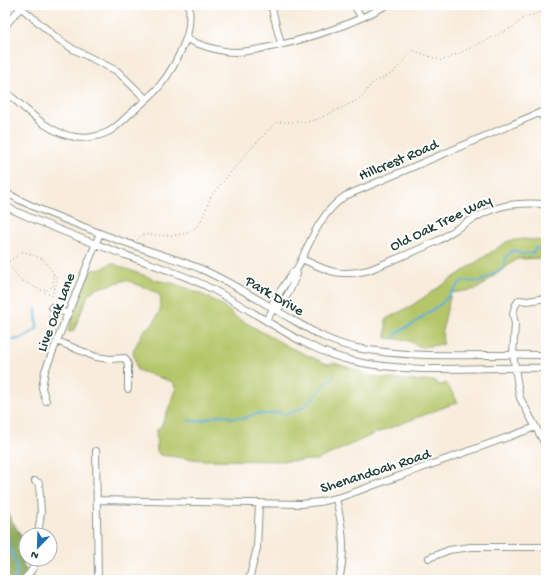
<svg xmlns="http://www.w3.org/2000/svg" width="551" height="585" font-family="'Gochi Hand',sans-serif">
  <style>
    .green { fill: #b5c669; stroke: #6a824e }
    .forest { fill: #90ab5d; stroke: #587448 }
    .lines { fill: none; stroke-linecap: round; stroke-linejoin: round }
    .stream { stroke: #5dadd8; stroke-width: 2 }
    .minor-casing { stroke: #8c9488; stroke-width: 8 }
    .path { stroke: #8c9488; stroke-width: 1; stroke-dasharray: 1 3; stroke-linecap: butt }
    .minor { stroke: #fff; stroke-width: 6 }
    .labels { text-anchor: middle; stroke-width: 4; stroke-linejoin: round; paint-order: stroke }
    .street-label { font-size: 15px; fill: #1f3d34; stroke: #fff }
  </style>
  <rect width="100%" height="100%" fill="#fff"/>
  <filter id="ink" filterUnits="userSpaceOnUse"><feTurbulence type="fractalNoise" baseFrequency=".025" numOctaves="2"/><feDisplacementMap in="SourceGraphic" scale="8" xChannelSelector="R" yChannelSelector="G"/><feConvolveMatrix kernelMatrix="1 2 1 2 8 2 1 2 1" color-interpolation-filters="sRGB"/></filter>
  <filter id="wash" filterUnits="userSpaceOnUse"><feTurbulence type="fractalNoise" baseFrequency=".012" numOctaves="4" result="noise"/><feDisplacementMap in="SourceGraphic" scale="16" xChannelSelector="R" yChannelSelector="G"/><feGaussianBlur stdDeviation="0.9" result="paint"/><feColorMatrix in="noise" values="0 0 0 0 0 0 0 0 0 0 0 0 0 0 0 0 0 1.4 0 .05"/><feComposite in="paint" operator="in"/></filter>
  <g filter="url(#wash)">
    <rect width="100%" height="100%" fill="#f8ecdc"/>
    <!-- green -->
    <path class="green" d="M524 239 546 241V258L517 259 477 289 451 293 442 331 443 344 421 347 407 340 386 338V319L411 306 508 241Z
      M111 263 159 281C176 281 224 302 234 316L289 347 327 364 334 363 360 371 365 375 383 378 400 380 435 381 437 384 441 385 446 383 458 402 374 434 317 460 289 461 202 460 160 455 157 451 156 431 161 427 176 390 173 382 137 370 133 351 144 330 153 324 160 311 161 300 160 296 156 292 126 280 95 289 91 292 88 295 74 330 71 332 68 331 91 270 102 269Z"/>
    <!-- forest -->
    <path class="forest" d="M5 509 26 544 23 566 35 580H5Z"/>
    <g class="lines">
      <!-- stream -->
      <path class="stream" d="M394 337 398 332 413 324 442 303 462 281 480 282 504 267 506 256 514 250 522 254 533 253 535 248 546 252
        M5 347 8 342 11 340 20 339 37 329 36 309
        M188 420C203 424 210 416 223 415 226 415 229 417 232 418 237 418 240 417 245 419 253 412 258 414 268 414 271 414 275 412 278 412L283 415C291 413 301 409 308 403 318 394 322 384 334 376
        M5 531 17 567V573L14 580"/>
    </g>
  </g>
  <g filter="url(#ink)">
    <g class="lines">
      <!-- minor casing -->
      <g class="minor-casing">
        <path id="minor" d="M18 5 58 39 73 49 117 71 146 99
          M271 5 281 44
          M354 5 361 17
          M5 26 21 7
          M186 39C198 44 211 49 224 51 241 54 259 49 275 46 315 37 351 25 387 5
          M5 91C25 108 47 133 75 137 85 139 98 137 108 132 116 128 124 119 131 113 140 105 150 97 158 88 169 75 179 57 185 41 190 30 190 17 189 5
          M541 113 546 124
          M5 192C27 205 50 214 74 223 92 230 111 238 130 244 154 253 178 259 201 269 233 283 263 303 293 320 313 332 334 344 357 348 419 360 483 353 546 355
          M5 206C43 225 85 240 125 255 154 265 183 274 210 288 256 311 302 350 353 361 416 375 482 366 546 368
          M302 259C330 272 338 277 369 270 393 260 417 251 439 240 451 233 461 225 473 219 498 204 517 202 546 204
          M546 298 528 301 519 300 515 306 513 314 515 324 513 354 518 387 520 398 546 446
          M52 307 68 314
          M275 307 273 302 293 272 296 271
          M266 320 275 307 281 306 290 290 297 274 296 271C310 243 319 214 345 196L546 110
          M57 341 96 357 110 359 125 358 128 364V389
          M46 401 42 388 45 371 100 233
          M96 451 98 580
          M35 481 39 483 41 512 38 535
          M336 499C343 528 346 551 339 580
          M97 500 301 504 319 502 341 497 536 427
          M429 558 449 550 471 547H546
          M23 580C29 574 35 568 35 559
          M249 580 257 548 259 503"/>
      </g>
      <!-- path -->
      <path class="path" d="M137 240 142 235C155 234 181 238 191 231 204 223 205 207 212 195 215 190 220 185 224 181 240 160 258 140 277 122H306L318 119 358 100 366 92 371 84 393 73 412 50 442 61 483 42 513 27 525 17 541 12 546 8
        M22 252H25L43 259 56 277 57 282 52 296 21 280 7 263Z
        M41 291 43 289 46 291 51 287 55 288 52 284 54 279 52 277 54 274"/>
      <!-- minor -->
      <use href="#minor" class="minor"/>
    </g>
  </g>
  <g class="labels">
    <!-- street labels -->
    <g class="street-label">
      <text transform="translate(398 159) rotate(-23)" y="5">Hillcrest Road</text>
      <text transform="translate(440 222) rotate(-26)" y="5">Old Oak Tree Way</text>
      <text transform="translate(275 295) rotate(30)" y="5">Park Drive</text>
      <text transform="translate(55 312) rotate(-69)" y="5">Live Oak Lane</text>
      <text transform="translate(375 470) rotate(-18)" y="5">Shenandoah Road</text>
    </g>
  </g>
  <!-- margin -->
  <rect width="551" height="585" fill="none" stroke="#fff" stroke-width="20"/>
  <!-- north arrow -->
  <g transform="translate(38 547) rotate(203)"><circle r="19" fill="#ffffff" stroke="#a5b1ae"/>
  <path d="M0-3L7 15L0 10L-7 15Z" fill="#1f6fb2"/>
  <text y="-6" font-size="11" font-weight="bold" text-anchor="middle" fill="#1f3d34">N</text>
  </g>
</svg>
